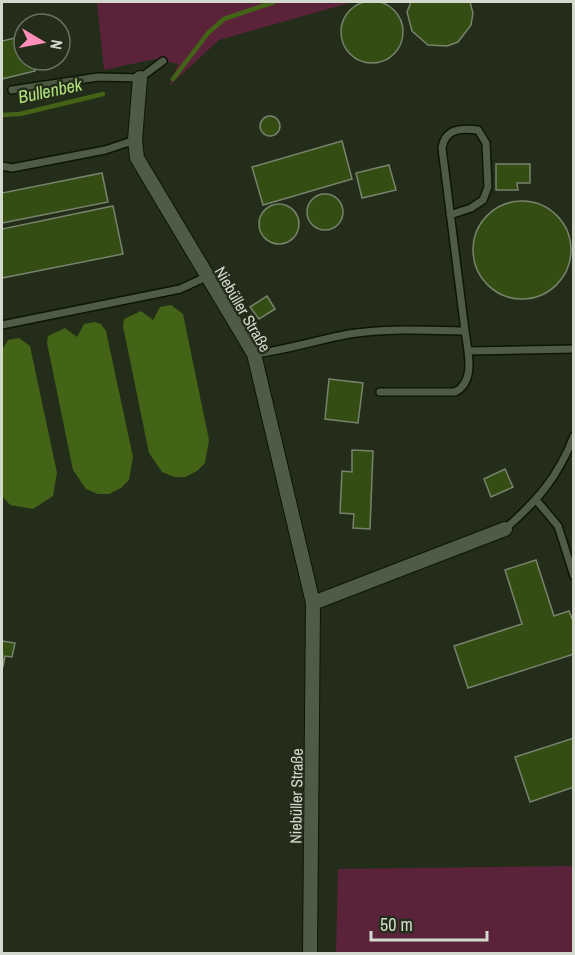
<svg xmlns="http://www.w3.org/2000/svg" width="575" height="955" font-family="'Archivo Narrow',sans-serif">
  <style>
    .green { fill: #5a233a }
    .water { fill: #436316 }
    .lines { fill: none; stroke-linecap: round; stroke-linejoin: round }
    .stream { stroke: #436316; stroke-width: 4.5 }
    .building { fill: #344d13; stroke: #77836c; stroke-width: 1.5 }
    .service-casing { stroke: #0d1504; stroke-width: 10 }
    .minor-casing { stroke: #0d1504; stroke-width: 16 }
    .service { stroke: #505b46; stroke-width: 7 }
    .minor { stroke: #505b46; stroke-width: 14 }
    .labels { text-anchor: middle; stroke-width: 5; stroke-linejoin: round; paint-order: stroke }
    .street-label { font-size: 16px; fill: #d3d9cd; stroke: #242d1a }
    .water-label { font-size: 18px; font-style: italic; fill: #b0e07b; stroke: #242d1a }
  </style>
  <rect width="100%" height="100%" fill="#242d1a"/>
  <!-- green -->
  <path class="green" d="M97 2H353L219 40 169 86 178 64 155 59 104 70Z
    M573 866V953H336L338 869Z"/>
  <!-- water -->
  <path class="water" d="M171 305 183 314 209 440 205 463 197 471 185 477H174L162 472 149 453 123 326 124 319 141 311 153 320 160 307Z
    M95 322 101 324 106 331 133 457 129 480 121 488 109 494H98L86 489 73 470 47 343 48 336 65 328 77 337 84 324Z
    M19 338 30 346 57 473 53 496 33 509 10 505 2 496V350L8 340Z"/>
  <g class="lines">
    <!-- stream -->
    <path class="stream" d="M173 79 208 33 224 19 274 2
      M2 115 20 114 103 94"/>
  </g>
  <!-- building -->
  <path class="building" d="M341 32a31 31 0 1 1 62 0a31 31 0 1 1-62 0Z
    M411 2H470L473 13 471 25 458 42 447 46 428 45 412 31 407 12Z
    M24 36V60H33L35 71 2 79V41Z
    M260 126a10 10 0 1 1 20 0a10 10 0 1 1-20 0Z
    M342 141 352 179 263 205 252 167Z
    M496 164H530V183H517L518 190H496Z
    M389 165 396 190 362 198 356 173Z
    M102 173 108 202 2 223V193Z
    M307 212a18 18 0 1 1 36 0a18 18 0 1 1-36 0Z
    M473 250a49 49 0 1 1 98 0a49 49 0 1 1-98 0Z
    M259 224a20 20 0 1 1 40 0a20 20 0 1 1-40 0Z
    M113 206 123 254 2 278V229Z
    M267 296 275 309 259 319 250 307Z
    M329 379 363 383 358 423 325 419Z
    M352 450 373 451 370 529 353 528 354 514 340 513 342 471 352 472Z
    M505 469 513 487 491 497 484 479Z
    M536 560 554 616 569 611 574 624V654L468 688 454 646 522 624 505 570Z
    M2 641 15 643 12 657 5 656 3 667Z
    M574 738V787L530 802 515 757Z"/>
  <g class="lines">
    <!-- service casing -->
    <g class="service-casing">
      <path id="service" d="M12 90 98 77 140 78 163 61
        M2 166 12 168 105 150 135 140
        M2 325 180 289 206 277
        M468 351 574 349
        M254 354C287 350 317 340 349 334 387 328 427 330 465 331
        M380 392H455C476 382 468 351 465 331L442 148C445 128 462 128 478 130L486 143 488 187 483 200 471 208 450 215
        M537 501 558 526 574 576
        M505 529C538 500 558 477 574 436"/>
    </g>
    <!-- minor casing -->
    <g class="minor-casing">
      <path id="minor" d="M140 78 135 140 137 158 254 354 313 603 310 954
        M313 603 505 529"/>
    </g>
    <!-- service -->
    <use href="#service" class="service"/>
    <!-- minor -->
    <use href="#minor" class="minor"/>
  </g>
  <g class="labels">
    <!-- street labels -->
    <g class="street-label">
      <text transform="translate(243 309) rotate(60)" y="6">Niebüller Straße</text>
      <text transform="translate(296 796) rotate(-89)" y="6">Niebüller Straße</text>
    </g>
    <!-- water labels -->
    <g class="water-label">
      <text transform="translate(50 91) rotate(-12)" y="6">Bullenbek</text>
    </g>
  </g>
  <!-- border -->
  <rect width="575" height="955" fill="none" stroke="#d3d9cd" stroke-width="6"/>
  <!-- north arrow -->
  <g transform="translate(42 42) rotate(100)"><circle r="28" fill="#242d1a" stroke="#6a7262" stroke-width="1.5"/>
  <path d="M0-4.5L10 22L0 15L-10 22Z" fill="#ff8eb9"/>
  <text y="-9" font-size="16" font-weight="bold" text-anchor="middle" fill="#d3d9cd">N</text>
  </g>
  <!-- scale -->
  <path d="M371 931v9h116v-9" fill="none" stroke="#d3d9cd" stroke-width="3"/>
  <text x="380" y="931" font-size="18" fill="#d3d9cd" stroke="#242d1a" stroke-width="4.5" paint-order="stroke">50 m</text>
</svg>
